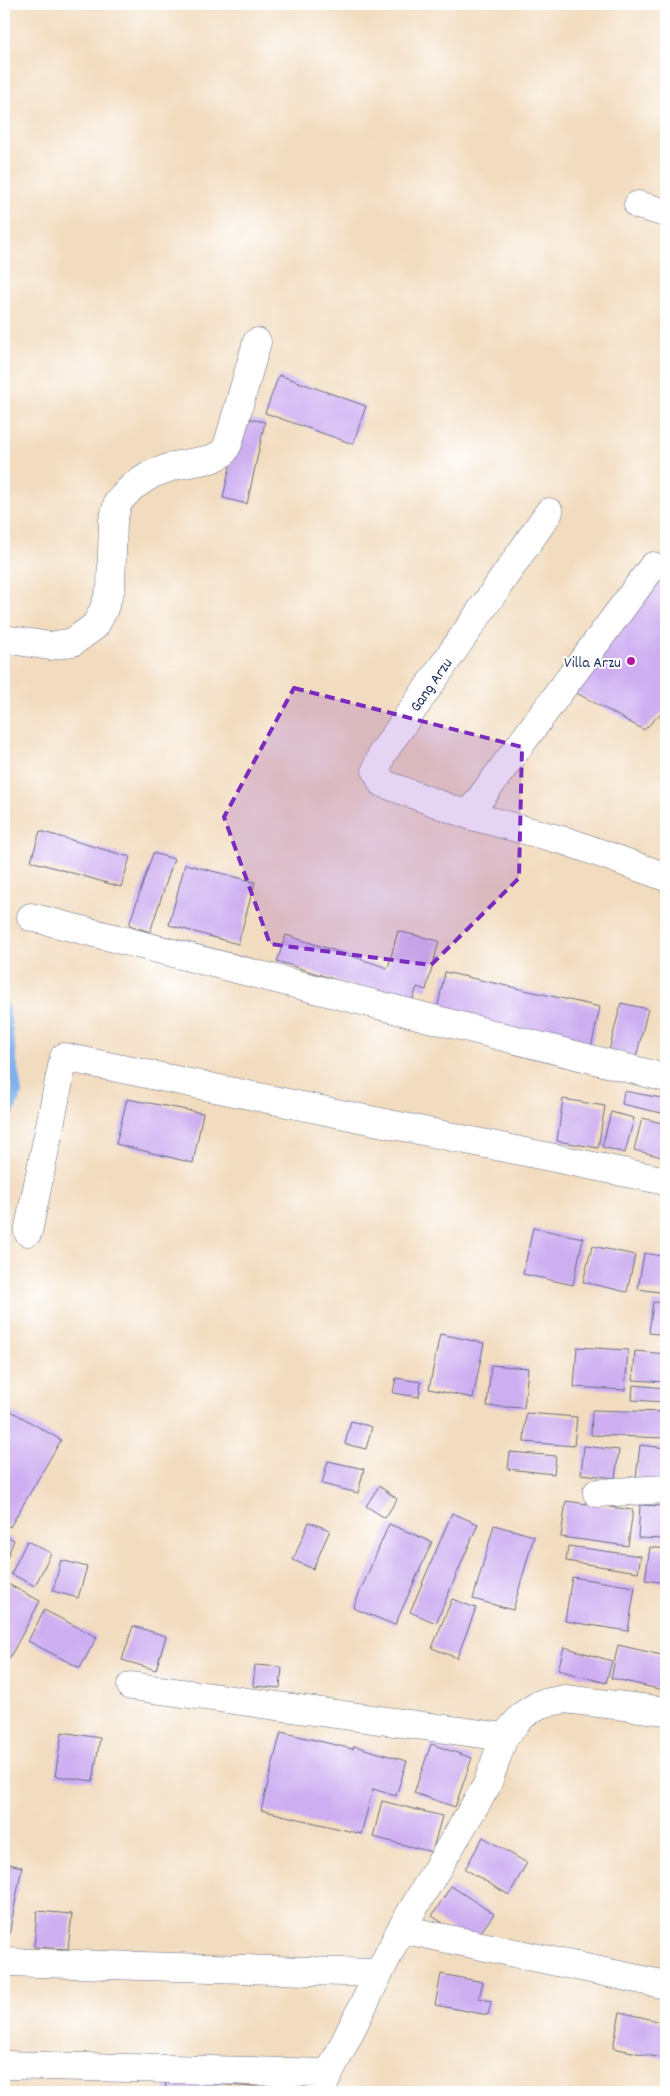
<svg xmlns="http://www.w3.org/2000/svg" width="670" height="2096" font-family="Dekko,sans-serif">
  <style>
    .lines { fill: none; stroke-linecap: round; stroke-linejoin: round }
    .stream { stroke: #81b1ec; stroke-width: 10 }
    .building { fill: #cdaef1 }
    .minor-casing { stroke: #666c80; stroke-width: 29 }
    .minor { stroke: #fff; stroke-width: 28 }
    .marked { fill: #7b2cbf; fill-opacity: 0.2; stroke: #7b2cbf; stroke-width: 4; stroke-dasharray: 10 6; stroke-linejoin: round }
    .poi-dot { fill: #b5179e; stroke: #fff; stroke-width: 2 }
    .labels { text-anchor: middle; stroke-width: 4; stroke-linejoin: round; paint-order: stroke }
    .poi-label { font-size: 16px; fill: #1b2f5e; stroke: #fff; text-anchor: end }
    .street-label { font-size: 16px; fill: #1b2f5e; stroke: #fff }
  </style>
  <rect width="100%" height="100%" fill="#fff"/>
  <filter id="ink" filterUnits="userSpaceOnUse"><feTurbulence type="fractalNoise" baseFrequency=".02" numOctaves="2"/><feDisplacementMap in="SourceGraphic" scale="10" xChannelSelector="R" yChannelSelector="G"/><feConvolveMatrix kernelMatrix="1 2 1 2 8 2 1 2 1" color-interpolation-filters="sRGB"/></filter>
  <filter id="wash" filterUnits="userSpaceOnUse"><feTurbulence type="fractalNoise" baseFrequency=".0096" numOctaves="4" result="noise"/><feDisplacementMap in="SourceGraphic" scale="20" xChannelSelector="R" yChannelSelector="G"/><feGaussianBlur stdDeviation="1.12" result="paint"/><feColorMatrix in="noise" values="0 0 0 0 0 0 0 0 0 0 0 0 0 0 0 0 0 1.4 0 .05"/><feComposite in="paint" operator="in"/></filter>
  <g filter="url(#wash)">
    <rect width="100%" height="100%" fill="#f2dcbf"/>
    <g class="lines">
      <!-- stream -->
      <path class="stream" d="M4 1007 17 1093 4 1125"/>
    </g>
    <g id="blocks">
      <!-- building -->
      <path class="building" d="M279 375 366 406 353 444 265 413Z
        M241 417 265 422 247 504 223 498Z
        M653 566 666 575V708L644 730 573 691Z
        M40 831 130 857 121 887 31 861Z
        M153 853 174 859 150 932 129 925Z
        M185 864 255 882 238 944 169 925Z
        M398 931 439 941 426 990 417 987 411 1004 277 961 286 935 388 968Z
        M445 972 600 1007 591 1048 436 1015Z
        M621 1003 648 1009 636 1058 609 1051Z
        M624 1091 666 1099V1114L622 1104Z
        M127 1099 203 1113 193 1163 116 1144Z
        M563 1099 605 1106 598 1148 557 1141Z
        M611 1112 634 1118 625 1153 602 1147Z
        M642 1118 666 1124V1158L634 1150Z
        M533 1228 583 1238 573 1285 523 1274Z
        M592 1246 635 1255 627 1292 583 1282Z
        M644 1253 666 1257V1293L638 1289Z
        M653 1302 666 1303V1335L649 1333Z
        M440 1334 484 1343 473 1398 429 1389Z
        M577 1347 628 1350 625 1390 574 1387Z
        M635 1351 666 1354V1382L633 1380Z
        M491 1365 528 1368 524 1408 487 1406Z
        M396 1378 421 1382 419 1397 393 1393Z
        M633 1385 666 1388 664 1402 632 1400Z
        M4 1407 61 1440 10 1527 4 1523Z
        M592 1410 666 1412V1438L591 1435Z
        M526 1413 577 1417 574 1446 524 1442Z
        M351 1421 372 1427 366 1449 345 1444Z
        M640 1445 666 1448V1482L636 1478Z
        M584 1446 619 1450 615 1478 581 1474Z
        M510 1452 556 1456 554 1474 508 1469Z
        M328 1461 364 1469 358 1493 322 1484Z
        M379 1486 397 1499 385 1518 366 1506Z
        M566 1501 633 1510 628 1546 561 1537Z
        M640 1505 666 1506V1539L638 1538Z
        M452 1513 478 1524 436 1623 410 1612Z
        M309 1522 330 1530 313 1569 293 1560Z
        M389 1524 432 1542 395 1625 353 1608Z
        M494 1525 534 1536 513 1610 473 1599Z
        M4 1535 14 1540 4 1565Z
        M27 1541 51 1553 35 1586 11 1574Z
        M568 1546 641 1556 638 1572 566 1561Z
        M650 1547 666 1549V1583L645 1580Z
        M61 1560 87 1567 78 1598 53 1591Z
        M572 1577 635 1587 628 1631 565 1621Z
        M4 1582 40 1601 9 1659 4 1656Z
        M452 1599 476 1608 457 1658 432 1648Z
        M44 1610 97 1637 80 1668 28 1641Z
        M133 1626 166 1636 156 1670 122 1660Z
        M618 1645 666 1656V1674L663 1690 611 1678Z
        M564 1647 612 1661 606 1683 558 1670Z
        M255 1665 282 1667 280 1688 253 1686Z
        M62 1732 100 1738 93 1781 55 1776Z
        M281 1732 353 1749 354 1746 407 1761 396 1796 373 1789 361 1834 261 1810Z
        M431 1744 472 1758 455 1807 414 1793Z
        M382 1801 442 1816 432 1852 373 1837Z
        M483 1837 527 1863 509 1895 465 1869Z
        M4 1863 22 1867 5 1956H4Z
        M451 1886 494 1914 473 1943 432 1916Z
        M37 1911 72 1914 68 1949 34 1947Z
        M441 1974 483 1982 479 1998 491 2001 488 2015 435 2005Z
        M620 2012 666 2023V2059L613 2048Z
        M166 2080 266 2088 265 2092H165Z"/>
    </g>
  </g>
  <g filter="url(#ink)">
    <use href="#blocks" fill-opacity="0" stroke="#666c80" stroke-width="1"/>
    <g class="lines">
      <!-- minor casing -->
      <g class="minor-casing">
        <path id="minor" d="M638 205 666 213
          M549 512 382 754 376 770 382 783 468 815 569 842 666 877
          M4 639 50 646 73 642 95 626 103 611 111 588 113 521 118 502 132 487 152 474 174 466 211 459 223 453 228 444 257 342
          M468 815 653 566
          M31 917 666 1078
          M28 1232 64 1057 666 1181
          M597 1493 666 1489
          M131 1686 504 1737
          M401 1929 666 1985
          M4 1962 378 1973
          M4 2065 329 2073
          M320 2092 401 1929 487 1785 504 1737 523 1715 540 1704 565 1699 666 1711"/>
      </g>
      <!-- minor -->
      <use href="#minor" class="minor"/>
    </g>
  </g>
  <!-- marked area -->
  <path class="marked" d="M294 688 522 747 519 878 431 965 270 944 224 817Z"/>
  <!-- markers -->
  <circle class="poi-dot" cx="631" cy="661" r="5"/>
  <g class="labels">
    <!-- poi labels -->
    <g class="poi-label">
      <text x="621" y="667">Villa Arzu</text>
    </g>
    <!-- street labels -->
    <g class="street-label">
      <text transform="translate(430 684) rotate(-55)" y="6">Gang Arzu</text>
    </g>
  </g>
  <!-- margin -->
  <rect width="670" height="2096" fill="none" stroke="#fff" stroke-width="20"/>
</svg>
